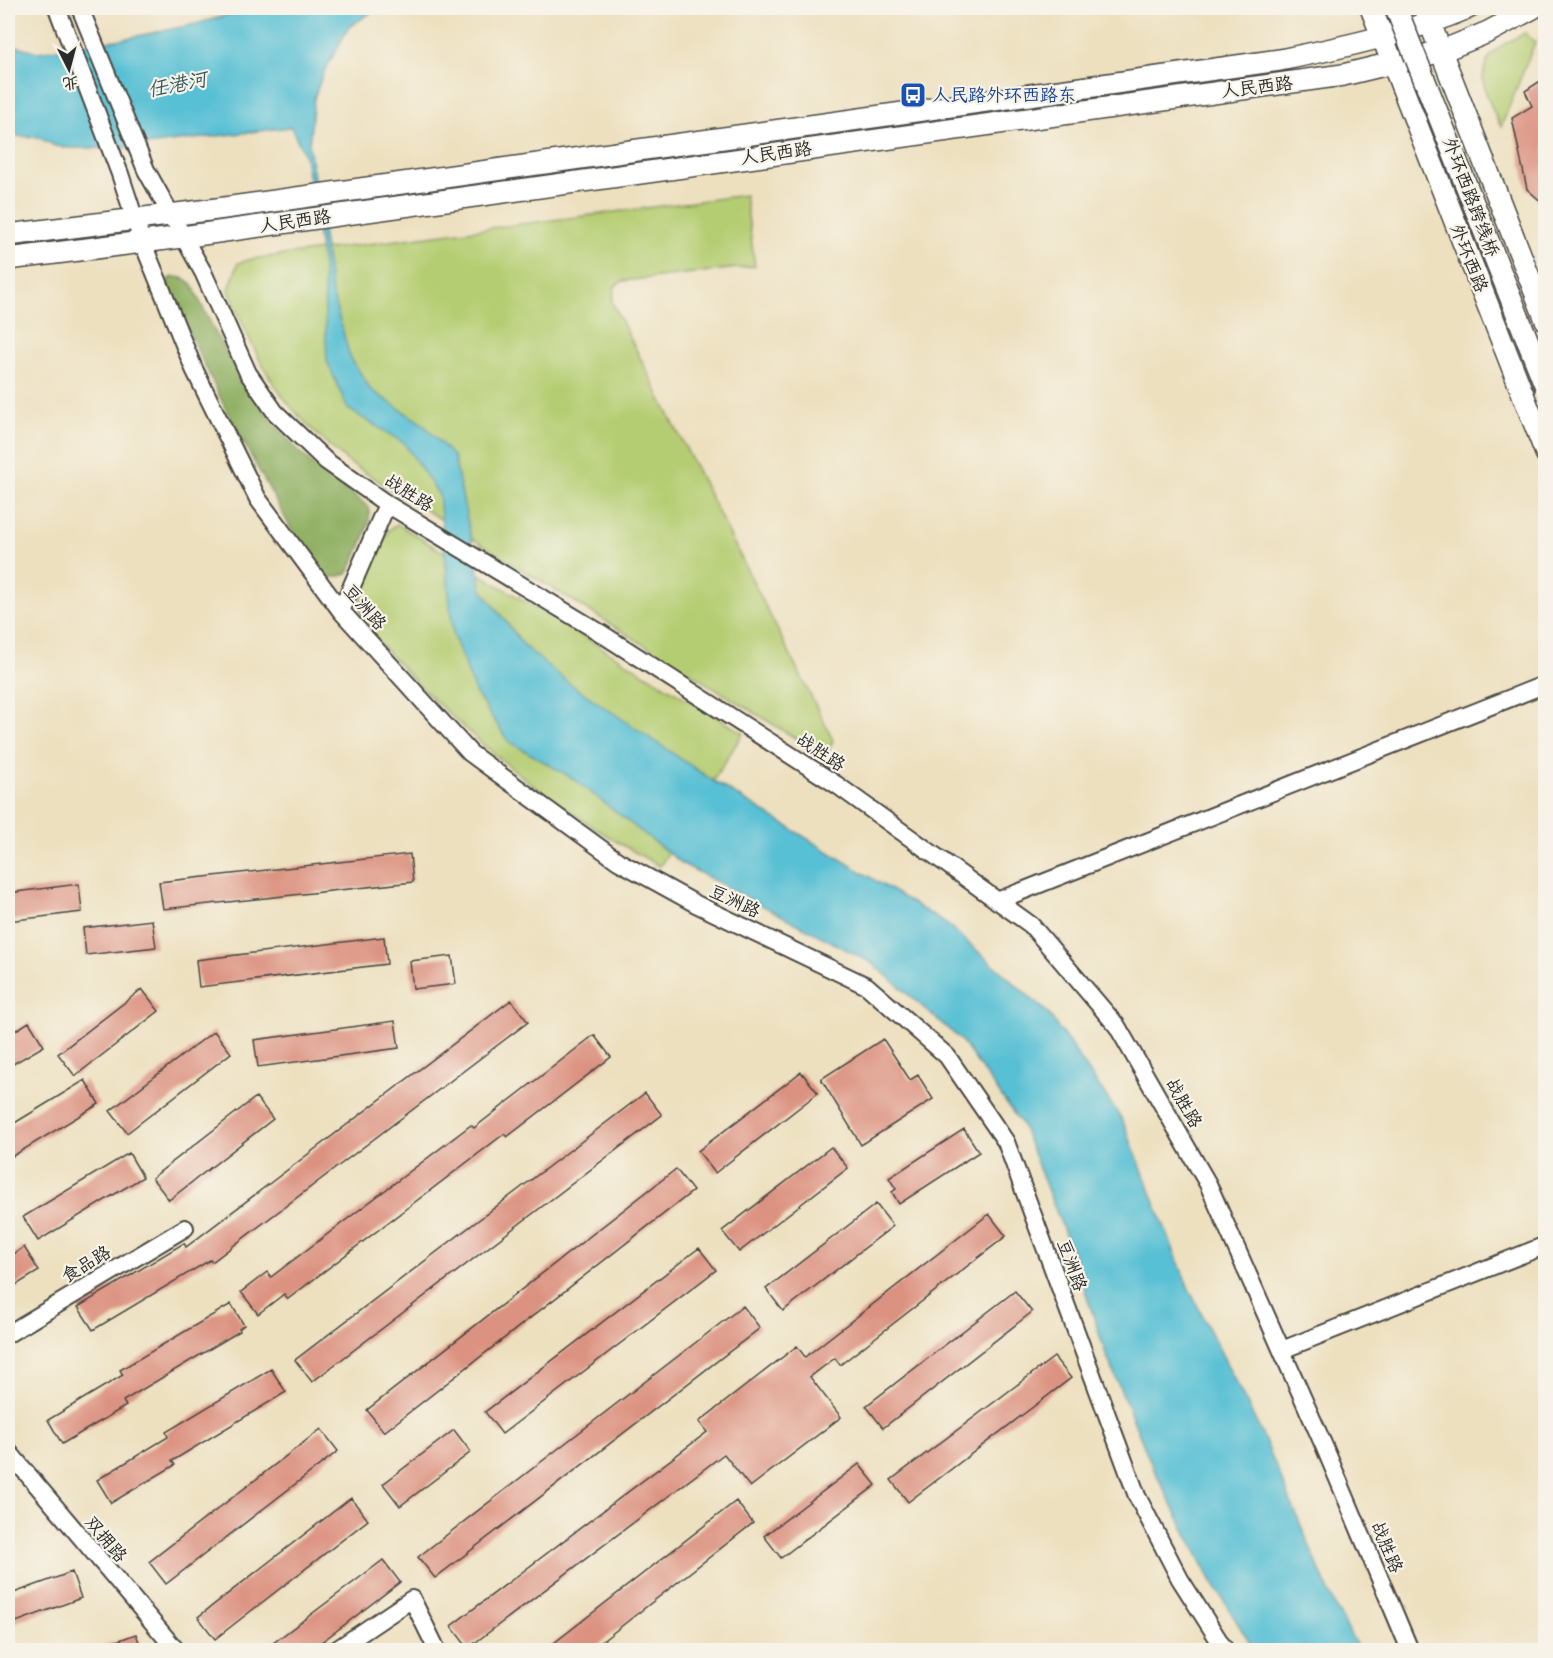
<svg xmlns="http://www.w3.org/2000/svg" width="1553" height="1658" font-family="'Patrick Hand','LXGW WenKai TC',sans-serif">
  <style>
    .green { fill: #b5cd72; stroke: #707c4e; stroke-width: 1.5 }
    .forest { fill: #90b064; stroke: #5e6e48; stroke-width: 1.5 }
    .water { fill: #58c0d4; stroke: #427680; stroke-width: 1.5 }
    .building { fill: #dc9280 }
    .lines { fill: none; stroke-linecap: round; stroke-linejoin: round }
    .minor-casing { stroke: #484641; stroke-width: 20 }
    .major-casing { stroke: #484641; stroke-width: 24 }
    .minor { stroke: #fff; stroke-width: 16 }
    .major { stroke: #fff; stroke-width: 21 }
    .major-bridge-casing { stroke: #484641; stroke-width: 24; stroke-linecap: butt }
    .major-bridge { stroke: #fff; stroke-width: 21 }
    .labels { text-anchor: middle; stroke-width: 4.5; stroke-linejoin: round; paint-order: stroke }
    .street-label { font-size: 18px; fill: #2b2b2b; stroke: #f7f3e8 }
    .transit-label { font-size: 18px; fill: #164399; stroke: #f7f3e8; text-anchor: start }
    .water-label { font-size: 20px; font-style: italic; fill: #38585e; stroke: #f7f3e8 }
  </style>
  <rect width="100%" height="100%" fill="#f7f3e8"/>
  <filter id="ink" filterUnits="userSpaceOnUse"><feTurbulence type="fractalNoise" baseFrequency=".0167" numOctaves="2"/><feDisplacementMap in="SourceGraphic" scale="12" xChannelSelector="R" yChannelSelector="G"/><feConvolveMatrix kernelMatrix="1 2 1 2 8 2 1 2 1" color-interpolation-filters="sRGB"/></filter>
  <filter id="wash" filterUnits="userSpaceOnUse"><feTurbulence type="fractalNoise" baseFrequency=".008" numOctaves="4" result="noise"/><feDisplacementMap in="SourceGraphic" scale="24" xChannelSelector="R" yChannelSelector="G"/><feGaussianBlur stdDeviation="1.35" result="paint"/><feColorMatrix in="noise" values="0 0 0 0 0 0 0 0 0 0 0 0 0 0 0 0 0 1.4 0 .05"/><feComposite in="paint" operator="in"/></filter>
  <g filter="url(#wash)">
    <rect width="100%" height="100%" fill="#ede0bf"/>
    <!-- green -->
    <path class="green" d="M1525 33 1535 42 1501 127C1490 104 1472 75 1493 53 1501 44 1515 39 1525 33Z
      M745 195 755 266 623 281 615 286 612 302 833 740 826 757 351 464C283 410 260 371 229 290L238 263 252 259Z
      M397 524 743 733 660 866C545 805 449 723 364 626 352 601 379 554 389 530Z"/>
    <!-- forest -->
    <path class="forest" d="M174 277 183 278 192 284C222 352 259 415 314 466 332 481 352 492 369 508 373 522 355 561 347 574L330 578 322 573 293 532 229 416 169 290 168 279Z"/>
    <!-- water -->
    <path class="water" d="M252 8H378L349 27 323 74 314 98 309 145 331 289 350 357 371 390 423 424 454 457 482 590 525 647 569 683 715 782 948 925 1048 1013 1122 1119 1189 1289 1264 1438 1335 1606 1359 1650H1254L1211 1580 1153 1468 1106 1354 1074 1257 1022 1125 961 1040 872 963 683 864 572 778 508 741 475 692 453 634 439 495 404 443 348 409 327 361 323 266 305 156 291 127 122 148H69L55 146 38 137 8 136V39L12 45 38 52 122 39 196 24Z"/>
    <g id="blocks">
      <!-- building -->
      <path class="building" d="M1545 78V205L1527 189 1512 118 1532 106 1525 91Z
        M410 854 413 882 163 909 159 882Z
        M79 884 82 912 8 921V893Z
        M152 920 156 947 86 955 83 928Z
        M384 937 387 964 199 987 196 960Z
        M452 956 456 984 413 989 410 961Z
        M142 989 159 1011 75 1076 58 1054Z
        M511 1000 528 1022 212 1262 210 1260 93 1330 78 1307 184 1243 186 1247Z
        M395 1021 399 1048 258 1067 254 1040Z
        M29 1022 44 1046 8 1067V1035Z
        M214 1031 231 1053 127 1133 110 1111Z
        M594 1035 611 1057 507 1137 504 1134 288 1299 284 1294 258 1314 241 1292 267 1272 271 1277 471 1125 474 1128Z
        M883 1039 910 1080 918 1075 933 1099 861 1145 821 1079Z
        M801 1072 818 1093 715 1173 698 1151Z
        M85 1080 99 1104 8 1159V1127Z
        M645 1093 662 1115 312 1382 295 1360Z
        M256 1097 273 1119 169 1200 152 1178Z
        M964 1129 979 1152 899 1204 892 1192 896 1189 889 1178Z
        M831 1147 848 1168 739 1252 722 1231Z
        M129 1153 143 1177 38 1241 23 1217Z
        M676 1169 693 1191 384 1432 367 1410Z
        M876 1204 893 1226 783 1311 766 1289Z
        M989 1214 1006 1236 840 1365 835 1358 810 1377 841 1417 750 1487 724 1454 468 1648 451 1626 707 1432 699 1422 797 1346 805 1357Z
        M24 1247 39 1271 8 1290V1258Z
        M699 1248 716 1270 502 1434 485 1412Z
        M1015 1291 1032 1312 883 1428 866 1406Z
        M231 1304 244 1325 239 1329 240 1331 123 1401 126 1406 62 1444 48 1420 123 1375 120 1370Z
        M743 1306 760 1328 435 1578 418 1557Z
        M1054 1357 1071 1378 908 1502 891 1480Z
        M271 1369 286 1392 172 1461 175 1465 111 1503 97 1480 168 1437 166 1432Z
        M321 1429 338 1451 166 1584 149 1562Z
        M454 1430 471 1452 400 1506 383 1484Z
        M859 1464 876 1485 781 1558 764 1536Z
        M351 1498 368 1520 215 1639 198 1617Z
        M736 1501 753 1523 600 1643 591 1650H545Z
        M383 1560 400 1582 335 1632 310 1650H264Z
        M72 1572 81 1598 8 1625V1595Z
        M136 1634 142 1650H95V1649Z"/>
    </g>
  </g>
  <g filter="url(#ink)">
    <use href="#blocks" fill-opacity="0" stroke="#484641" stroke-width="1.5"/>
    <g class="lines">
      <!-- minor casing -->
      <g class="minor-casing">
        <path id="minor" d="M57 8 120 174 142 241 194 369 258 499 341 611 470 753 618 861 696 904 867 986 947 1056 1006 1142 1137 1496 1180 1579 1225 1650
          M80 8 146 170 203 272 248 373 275 412 326 461 387 504 599 632 837 785 1031 925 1117 1026 1208 1184 1324 1446 1410 1650
          M341 611 387 504
          M997 901 1546 684
          M8 1334 185 1228
          M1282 1350 1546 1245
          M8 1451 176 1650
          M336 1650 412 1599 437 1650"/>
      </g>
      <!-- major casing -->
      <g class="major-casing">
        <path id="major" d="M1371 8 1546 453
          M1424 8 1546 320
          M8 235 217 209 1280 60C1344 47 1408 33 1468 8
          M8 259 182 237 1343 75 1442 51 1488 32 1533 8"/>
      </g>
      <!-- minor -->
      <use href="#minor" class="minor"/>
      <!-- major -->
      <use href="#major" class="major"/>
      <!-- major-bridge casing -->
      <g class="major-bridge-casing">
        <path id="major-bridge" d="M1396 8 1546 387"/>
      </g>
      <!-- major-bridge -->
      <use href="#major-bridge" class="major-bridge"/>
    </g>
  </g>
  <!-- icons -->
  <defs>
    <g id="bus-square" transform="scale(1.35)"><rect x="-9" y="-9" width="18" height="18" rx="4" fill="#1a4fb4" stroke="#f7f3e8"/><path d="M-5-6H5V4H4V6H2V4H-2V6H-4V4H-5ZM-3.5-4V0h7V-4ZM-3.5 1.2v1.5H-2V1.2ZM2 1.2v1.5H3.5V1.2Z" fill="#fff"/></g>
  </defs>
  <g fill-rule="evenodd">
    <use href="#bus-square" x="913" y="95"/>
  </g>
  <g class="labels">
    <!-- street labels -->
    <g class="street-label">
      <text transform="translate(1257 87) rotate(-7)" y="6">人民西路</text>
      <text transform="translate(776 153) rotate(-8)" y="6">人民西路</text>
      <text transform="translate(1471 197) rotate(69)" y="6">外环西路跨线桥</text>
      <text transform="translate(295 221) rotate(-8)" y="6">人民西路</text>
      <text transform="translate(1469 258) rotate(68)" y="6">外环西路</text>
      <text transform="translate(409 493) rotate(32)" y="6">战胜路</text>
      <text transform="translate(365 607) rotate(49)" y="6">豆洲路</text>
      <text transform="translate(821 752) rotate(33)" y="6">战胜路</text>
      <text transform="translate(735 901) rotate(25)" y="6">豆洲路</text>
      <text transform="translate(1184 1103) rotate(60)" y="6">战胜路</text>
      <text transform="translate(86 1264) rotate(-31)" y="6">食品路</text>
      <text transform="translate(1072 1265) rotate(70)" y="6">豆洲路</text>
      <text transform="translate(106 1539) rotate(50)" y="6">双拥路</text>
      <text transform="translate(1387 1547) rotate(67)" y="6">战胜路</text>
    </g>
    <!-- transit labels -->
    <g class="transit-label">
      <text x="932" y="101">人民路外环西路东</text>
    </g>
    <!-- water labels -->
    <g class="water-label">
      <text transform="translate(177 84) rotate(-11)" y="7">任港河</text>
    </g>
  </g>
  <!-- margin -->
  <rect width="1553" height="1658" fill="none" stroke="#f7f3e8" stroke-width="30"/>
  <!-- north arrow -->
  <g transform="translate(69 69) rotate(174)" stroke="#f7f3e8" stroke-width="4.5" paint-order="stroke">
  <path d="M0-4.5L10 22L0 15L-10 22Z" fill="#2b2b2b"/>
  <text y="-9" font-size="16" font-weight="bold" text-anchor="middle" fill="#2b2b2b">北</text>
  </g>
</svg>
